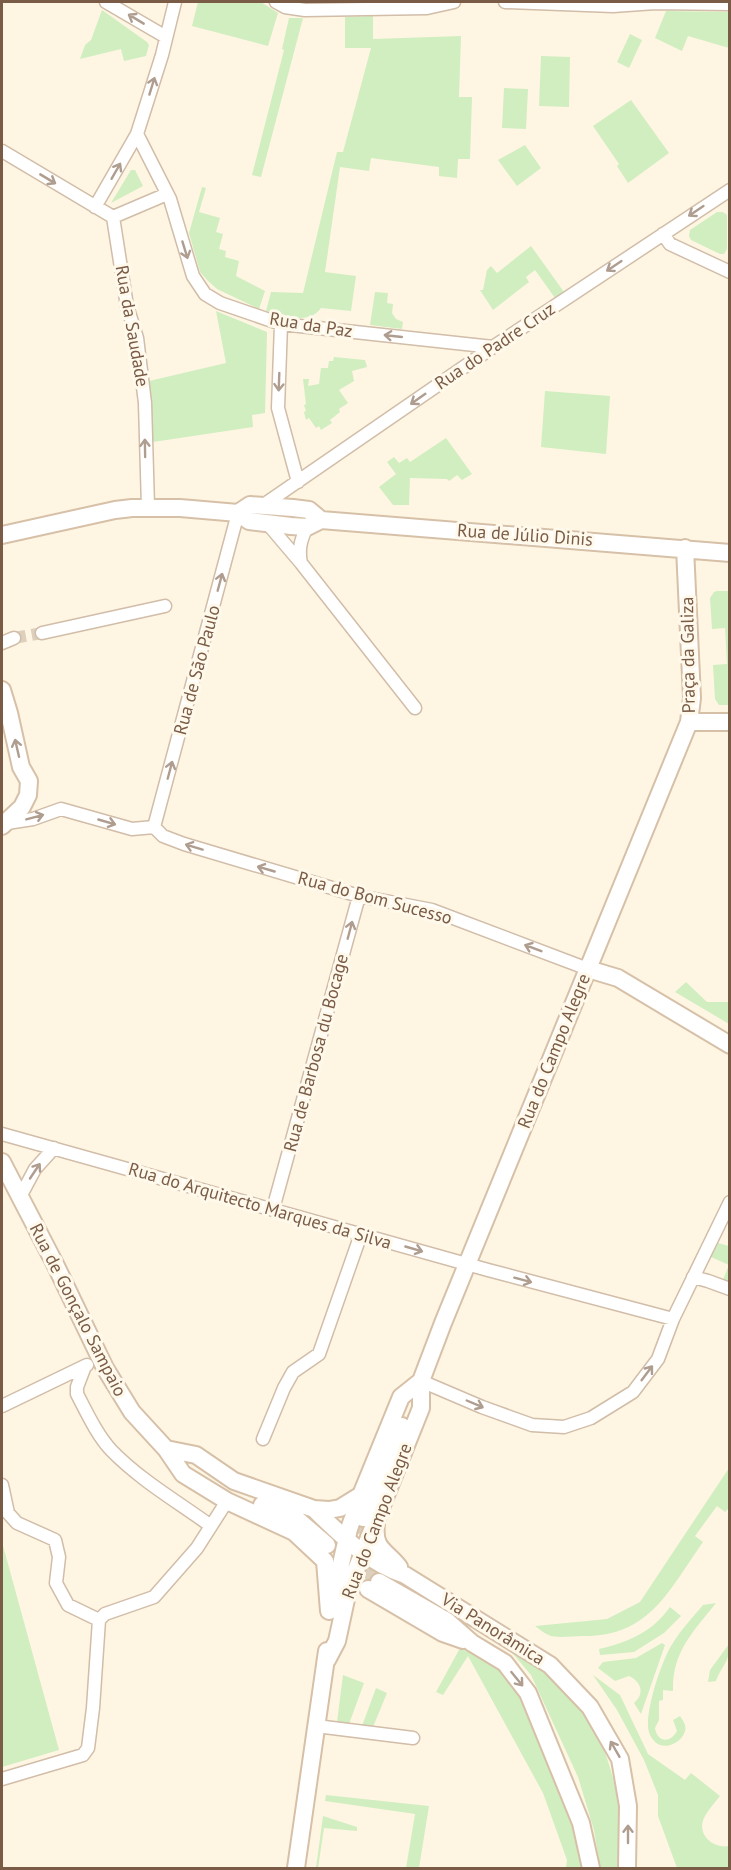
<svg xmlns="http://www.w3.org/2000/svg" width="731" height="1870" font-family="'PT Sans',sans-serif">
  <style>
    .green { fill: #d0eec0 }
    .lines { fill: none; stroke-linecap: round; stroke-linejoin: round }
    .street-tunnel { stroke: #ddd0bc; stroke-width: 12; stroke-dasharray: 12 6; stroke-linecap: butt }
    .secondary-tunnel { stroke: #ddd0bc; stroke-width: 16; stroke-dasharray: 16 8; stroke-linecap: butt }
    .street-casing { stroke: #d1bda8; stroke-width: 15 }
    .secondary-casing { stroke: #d7c0a8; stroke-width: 20 }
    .street { stroke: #fff; stroke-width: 12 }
    .secondary { stroke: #fff; stroke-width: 16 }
    .oneway { stroke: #af9d90 }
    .labels { text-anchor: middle; stroke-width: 6; stroke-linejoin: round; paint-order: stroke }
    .street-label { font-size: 18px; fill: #7a5c46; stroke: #fff9ec }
  </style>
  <rect width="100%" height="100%" fill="#fef6e3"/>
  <!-- green -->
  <path class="green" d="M198 2H261L278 13 268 46 192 26Z
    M102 10 147 42 149 45 146 56 124 61 121 49 80 59 85 45 91 40Z
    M666 11 729 12V48L688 36 682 51 655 38Z
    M373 16V39L461 36 459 97H472L470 159H458L457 178 439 176V167L371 158 369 171 340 167 325 272 356 276 351 311 321 308C309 325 284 316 266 311L271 292 303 293 337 152H343L371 48H345V17Z
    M289 18H303L261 177 252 175 284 50 282 49Z
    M630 34 642 40 629 68 617 62Z
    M541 56 570 57 569 107 539 106Z
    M504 88 528 89 526 129 502 128Z
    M631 100 669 153 628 183 617 166 619 164 593 126Z
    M525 145 541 168 517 186 498 160Z
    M131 170H135L143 186 111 203Z
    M202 187 206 188 199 212 220 218 216 232 223 234 219 249 226 251 225 257 239 261 236 276 265 291 259 309 217 289 208 281 200 272 189 233Z
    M717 212H723L727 215V249L724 254H720L691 240 689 236 690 230Z
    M531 246 564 292 555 298 535 270 526 277 529 282 493 310 480 290H483L487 270 491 266 497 273Z
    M375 292 388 293 387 303 393 304 392 313 396 319 403 322 402 329 370 325Z
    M216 311 267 332 265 413 252 415 253 427 153 442 149 381 226 363Z
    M334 357 365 360 367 367 352 371 354 381 339 390 348 403 339 409 340 412 330 420 332 423 321 430 319 426 316 428 309 418 306 420 304 412 306 411 304 405 306 404 303 379H309L308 386 319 384 321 368H328L329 361H333Z
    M545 391 610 396 606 454 541 447Z
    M446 438 472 474 462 480 457 475 449 481 447 479 410 478 409 505H393L379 487 396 474 387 462 394 457 399 463 407 458 410 462Z
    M717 591H729V705H719L715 699 713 665 727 664 725 628 712 629 710 598 714 592Z
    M686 982 707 1002H729V1024L675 992Z
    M718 1243 729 1246V1285L722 1282 729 1265 711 1257Z
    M729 1468V1508L725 1512 717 1506 695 1536 703 1542C669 1590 650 1637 583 1636 573 1636 560 1638 551 1636 545 1634 539 1629 535 1626L607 1619 640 1602Z
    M2 1542 59 1750 2 1767Z
    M716 1603C693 1632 672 1652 673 1691L663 1690V1700L659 1701V1720L655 1728C657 1742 670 1744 677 1731L673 1720 680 1716C682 1719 684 1722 685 1725 688 1737 672 1749 660 1745 653 1742 648 1734 648 1726 647 1706 661 1663 671 1646 680 1631 692 1618 703 1605Z
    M670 1607 681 1616 664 1633 634 1652 600 1655 599 1649C629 1642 652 1632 670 1607Z
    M662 1643 665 1645 641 1714 634 1703C646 1693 640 1681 629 1676L615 1681 598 1668 603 1662 636 1658Z
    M729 1644C730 1663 722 1665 716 1681L708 1682 710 1670Z
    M460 1648 499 1667 522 1692 570 1806 582 1851V1868H566L567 1860 543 1793 468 1656 443 1695 436 1692Z
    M509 1649C525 1658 541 1667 555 1679 609 1728 625 1798 619 1868H600L594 1830 578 1777 531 1675Z
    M343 1675 364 1683 349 1724 337 1722Z
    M593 1675 620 1695 648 1754 685 1780 691 1773 720 1796C715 1802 709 1809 705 1816 695 1834 713 1849 729 1846V1868H677L658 1816V1795L644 1760 617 1710Z
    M376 1688 387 1693 373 1727 362 1726Z
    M326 1795 429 1806 419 1868H406L415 1814 325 1801Z
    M323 1816 357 1827V1831L324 1828 318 1868H316Z"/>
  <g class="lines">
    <!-- street-tunnel -->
    <path class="street-tunnel" d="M14 638 42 633"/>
    <!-- secondary-tunnel -->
    <path class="secondary-tunnel" d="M363 1518C359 1543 360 1564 379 1582"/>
    <!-- street casing -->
    <g class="street-casing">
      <path id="street" d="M106 2 166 37
        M276 2 285 7 305 10 427 8 454 2
        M505 2 613 6 655 3 730 4
        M137 134 170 199 193 276 205 294 220 303 281 324 493 347
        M2 151 113 217
        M95 207 137 134 162 55 175 2
        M113 217 127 306 137 338 145 403 148 507
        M113 217 167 194
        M663 234 670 244 730 272
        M281 324 278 408 298 482
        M262 506 493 347 730 190
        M267 523 301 563 415 708
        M301 563C298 549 301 539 307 527
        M42 633 165 606
        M2 643 14 638
        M7 823 33 819 61 809 132 829 154 827
        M154 827 163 836 184 844 359 896 432 910 588 969
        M154 827 238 513
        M2 1134 488 1270 673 1319
        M20 1197 35 1169 54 1148
        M273 1209 359 896
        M693 1277 708 1281 730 1289
        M85 1366 77 1387V1394C87 1413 97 1435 111 1450 140 1480 178 1502 211 1526
        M421 1381 482 1407 532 1425 564 1427 591 1418 633 1392 658 1359 673 1319 730 1202
        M2 1406 87 1365
        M263 1439 284 1388 293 1372 319 1354 361 1234
        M2 1485 8 1513 17 1523 55 1540 59 1557 56 1583 68 1605 99 1620
        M316 1726 413 1738
        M2 1779 83 1755 88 1748 93 1708 99 1620 105 1614 154 1597 197 1548 227 1501"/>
    </g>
    <!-- secondary casing -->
    <g class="secondary-casing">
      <path id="secondary" d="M238 513 250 505 293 508 309 510 321 520
        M2 535 115 510 132 508H180L238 513 249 521 291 526 307 527 321 520 730 553
        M2 690 9 713 21 767 29 781 28 795 22 807 2 826
        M689 722H730
        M588 969 618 978 730 1045
        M2 1162 55 1264 105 1368 132 1412 166 1449 183 1474 227 1501 294 1532 325 1561 329 1611
        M166 1449 196 1455 234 1481 314 1509 329 1510 340 1508 361 1495
        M262 1505 298 1520 327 1545
        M314 1509C341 1535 368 1563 405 1575L550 1665 590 1707 620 1759 628 1806 627 1868
        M363 1518 402 1426
        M376 1524C373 1550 386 1550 399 1567
        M379 1582 447 1621 472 1643 505 1663 528 1693 581 1823 591 1868
        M368 1589 443 1633 463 1640
        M333 1599 349 1529 361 1495 401 1397 421 1381
        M327 1660 337 1641 348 1590 421 1408V1381L443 1323 689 722 692 698 685 548
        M296 1868 327 1651"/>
    </g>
    <!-- street -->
    <use href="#street" class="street"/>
    <!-- secondary -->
    <use href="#secondary" class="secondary"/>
  </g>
  <!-- one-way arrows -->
  <defs><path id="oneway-shaft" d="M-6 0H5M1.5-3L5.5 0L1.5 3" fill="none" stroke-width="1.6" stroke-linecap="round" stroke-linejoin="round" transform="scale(1.5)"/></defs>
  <g class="oneway">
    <use href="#oneway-shaft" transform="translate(136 19) rotate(-149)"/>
    <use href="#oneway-shaft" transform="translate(152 86) rotate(-73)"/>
    <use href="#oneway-shaft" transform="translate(116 171) rotate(-60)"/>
    <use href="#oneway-shaft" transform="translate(48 179) rotate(31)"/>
    <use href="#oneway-shaft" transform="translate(696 211) rotate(146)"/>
    <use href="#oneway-shaft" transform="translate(185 250) rotate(73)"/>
    <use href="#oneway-shaft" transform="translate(614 266) rotate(146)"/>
    <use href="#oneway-shaft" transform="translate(393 336) rotate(-174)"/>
    <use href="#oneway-shaft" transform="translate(279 382) rotate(92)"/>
    <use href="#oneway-shaft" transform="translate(418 399) rotate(145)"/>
    <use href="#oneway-shaft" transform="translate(145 448) rotate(-91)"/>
    <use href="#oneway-shaft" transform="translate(220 582) rotate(-75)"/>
    <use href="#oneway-shaft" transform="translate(17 748) rotate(-103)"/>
    <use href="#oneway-shaft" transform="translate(170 770) rotate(-75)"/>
    <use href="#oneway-shaft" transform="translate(35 817) rotate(-15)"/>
    <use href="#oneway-shaft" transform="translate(107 822) rotate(16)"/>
    <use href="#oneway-shaft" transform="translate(194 847) rotate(-163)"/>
    <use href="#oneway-shaft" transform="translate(266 869) rotate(-164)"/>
    <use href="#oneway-shaft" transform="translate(350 930) rotate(-75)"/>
    <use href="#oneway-shaft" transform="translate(533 948) rotate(-159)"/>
    <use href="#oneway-shaft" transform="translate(35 1171) rotate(-56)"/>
    <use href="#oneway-shaft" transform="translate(414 1249) rotate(16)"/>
    <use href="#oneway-shaft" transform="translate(523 1280) rotate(15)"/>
    <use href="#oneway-shaft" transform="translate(647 1373) rotate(-53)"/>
    <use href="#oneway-shaft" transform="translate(475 1404) rotate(23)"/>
    <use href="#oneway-shaft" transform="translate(517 1679) rotate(51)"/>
    <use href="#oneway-shaft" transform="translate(615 1749) rotate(-120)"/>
    <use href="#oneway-shaft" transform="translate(628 1834) rotate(-90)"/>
  </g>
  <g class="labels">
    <!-- street labels -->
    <g class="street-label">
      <text transform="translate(311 325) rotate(9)" y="6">Rua da Paz</text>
      <text transform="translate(132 326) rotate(80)" y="6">Rua da Saudade</text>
      <text transform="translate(495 346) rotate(-34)" y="6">Rua do Padre Cruz</text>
      <text transform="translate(525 535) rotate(4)" y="6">Rua de Júlio Dinis</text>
      <text transform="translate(688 655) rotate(-91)" y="6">Praça da Galiza</text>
      <text transform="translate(197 670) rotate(-75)" y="6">Rua de São Paulo</text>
      <text transform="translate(375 898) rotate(15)" y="6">Rua do Bom Sucesso</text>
      <text transform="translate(554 1051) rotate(-68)" y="6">Rua do Campo Alegre</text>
      <text transform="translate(316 1053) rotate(-75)" y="6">Rua de Barbosa du Bocage</text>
      <text transform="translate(260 1206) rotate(16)" y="6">Rua do Arquitecto Marques da Silva</text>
      <text transform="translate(78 1310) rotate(63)" y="6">Rua de Gonçalo Sampaio</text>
      <text transform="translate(377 1521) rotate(-69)" y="6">Rua do Campo Alegre</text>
      <text transform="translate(493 1629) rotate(32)" y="6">Via Panorâmica</text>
    </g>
  </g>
  <!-- border -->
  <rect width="731" height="1870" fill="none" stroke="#7a5c46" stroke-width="6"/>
</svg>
